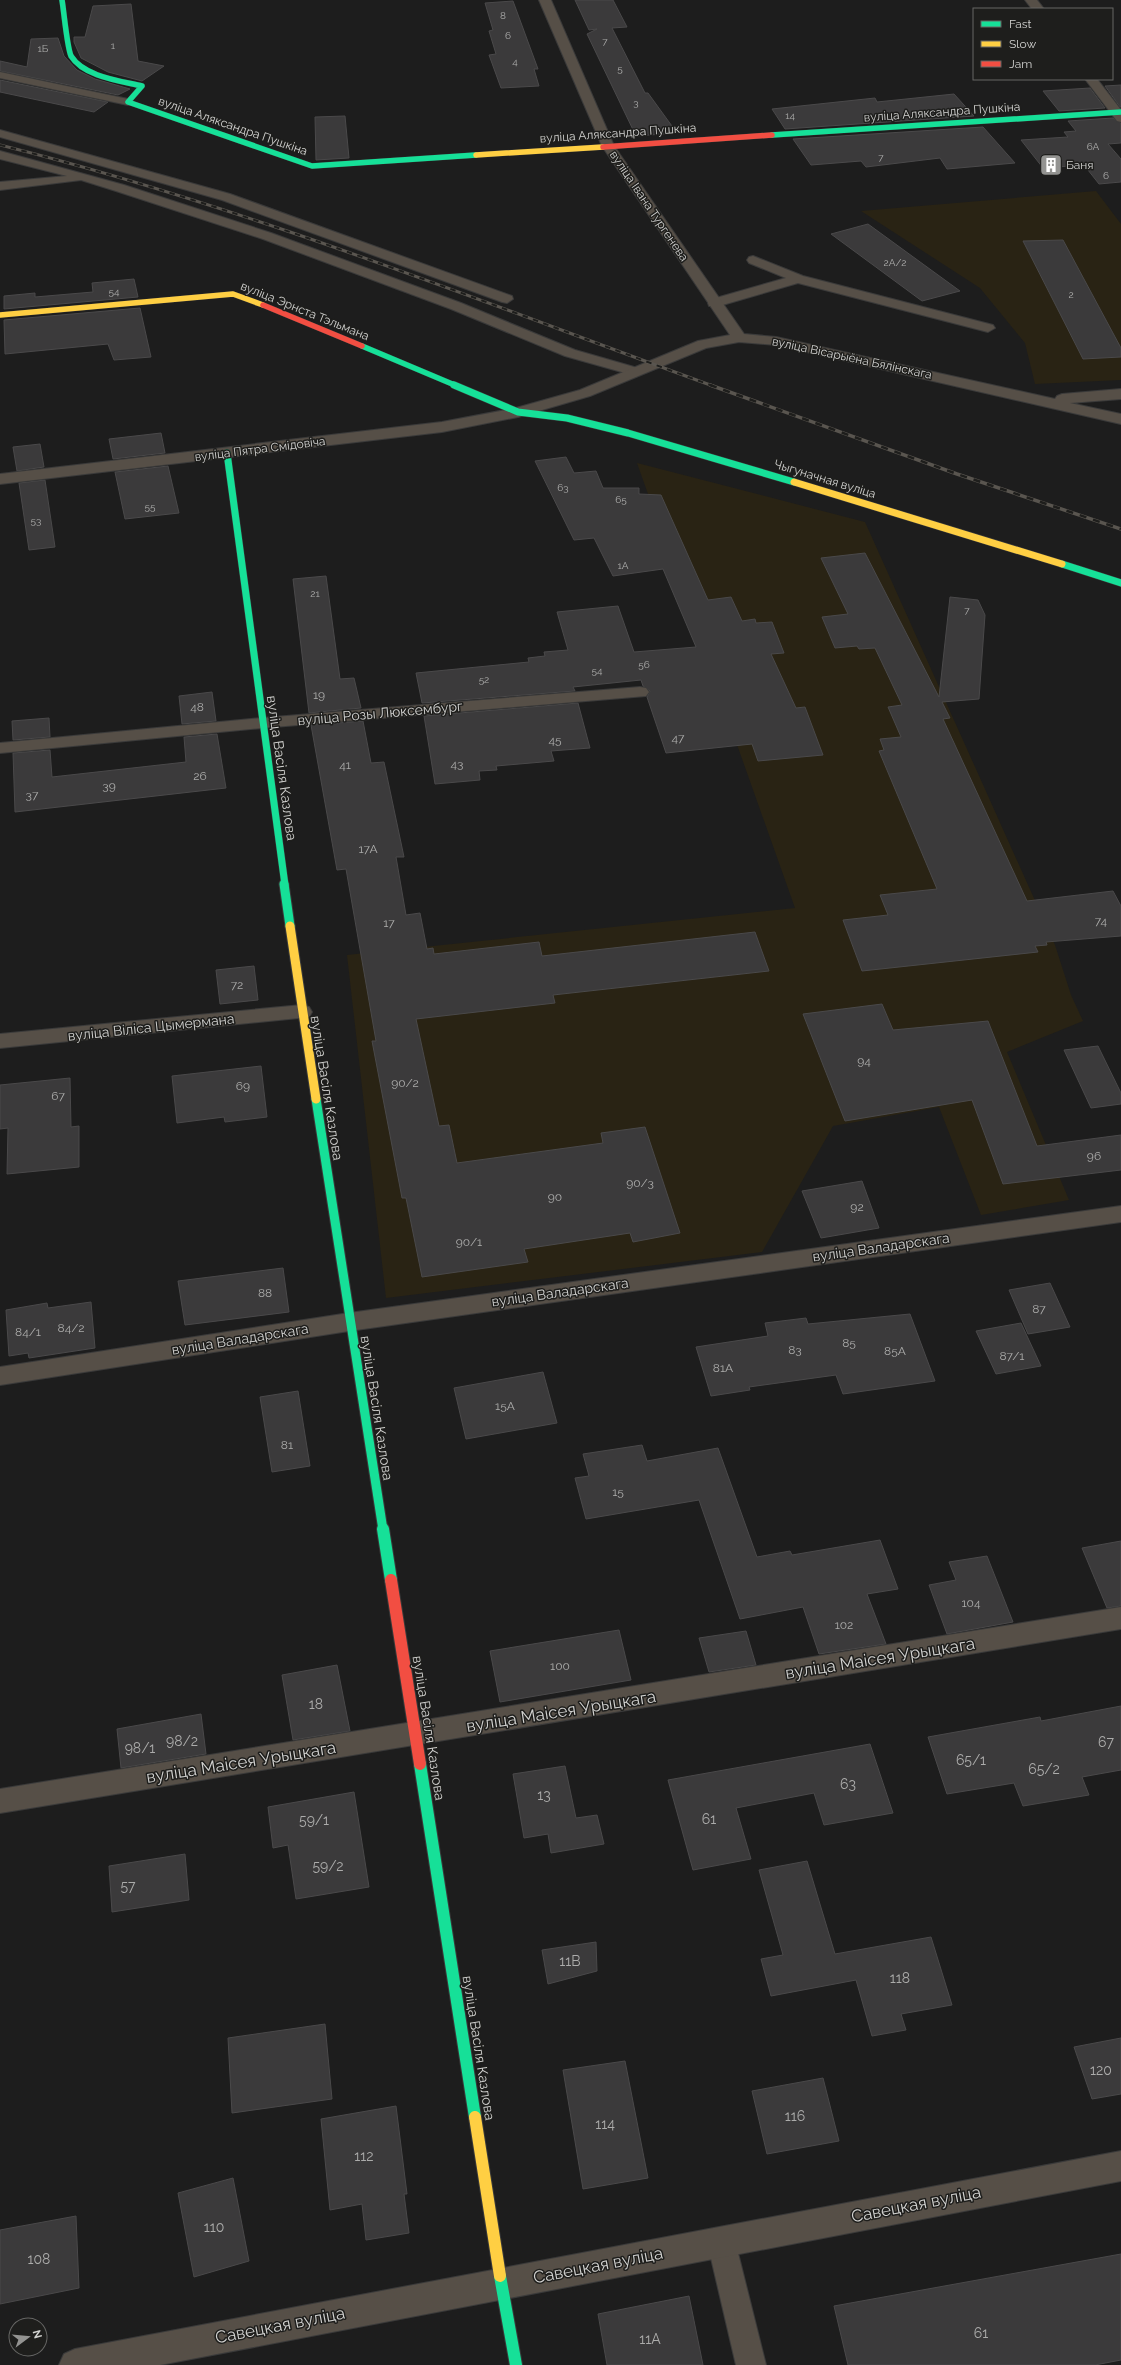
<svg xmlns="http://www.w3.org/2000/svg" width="1121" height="2365" font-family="Raleway,sans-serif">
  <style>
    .industrial { fill: #292314 }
    .building { fill: #3b3a3b; stroke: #4a494a }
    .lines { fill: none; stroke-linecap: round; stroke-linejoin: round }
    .lane-casing { stroke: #3a3a3a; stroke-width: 2 }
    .street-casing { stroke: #3a3a3a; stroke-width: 2 }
    .fast-far3-casing { stroke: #3a3a3a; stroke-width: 6 }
    .fast-far2-casing { stroke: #3a3a3a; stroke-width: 8 }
    .fast-far1-casing { stroke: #3a3a3a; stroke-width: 11 }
    .fast-casing { stroke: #3a3a3a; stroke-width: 14 }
    .slow-far3-casing { stroke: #3a3a3a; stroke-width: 6 }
    .slow-far2-casing { stroke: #3a3a3a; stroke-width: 8 }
    .slow-far1-casing { stroke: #3a3a3a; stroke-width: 11 }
    .slow-casing { stroke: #3a3a3a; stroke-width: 14 }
    .jam-far1-casing { stroke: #3a3a3a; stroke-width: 6 }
    .jam-casing { stroke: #3a3a3a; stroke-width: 14 }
    .lane { fill: #564f47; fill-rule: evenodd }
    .street { fill: #564f47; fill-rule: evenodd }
    .fast-far3 { stroke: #16e098; stroke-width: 5.5 }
    .fast-far2 { stroke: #16e098; stroke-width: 7 }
    .fast-far1 { stroke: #16e098; stroke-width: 9 }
    .fast { stroke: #16e098; stroke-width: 12 }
    .slow-far3 { stroke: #ffcf43; stroke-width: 5.5 }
    .slow-far2 { stroke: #ffcf43; stroke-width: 7 }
    .slow-far1 { stroke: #ffcf43; stroke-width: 9 }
    .slow { stroke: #ffcf43; stroke-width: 12 }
    .jam-far1 { stroke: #f24e42; stroke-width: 5.5 }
    .jam { stroke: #f24e42; stroke-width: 12 }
    .rail-far1-casing { stroke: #59554f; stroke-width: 3 }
    .rail-casing { stroke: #59554f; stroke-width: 3.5 }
    .rail-far1 { stroke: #1e1e1c; stroke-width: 2; stroke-dasharray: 5.5; stroke-linecap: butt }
    .rail { stroke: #1e1e1c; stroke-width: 2.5; stroke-dasharray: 7; stroke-linecap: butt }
    .labels { text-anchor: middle; stroke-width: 3; stroke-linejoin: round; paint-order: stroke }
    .far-number-label { font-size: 10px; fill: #acacab }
    .far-street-label { font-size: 12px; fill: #d2d2d0; stroke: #1e1e1c }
    .far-poi-label { font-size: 12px; fill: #d2d2d0; stroke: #1e1e1c; text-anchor: start }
    .number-label { font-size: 12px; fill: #acacab }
    .street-label { font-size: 14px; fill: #d2d2d0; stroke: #1e1e1c }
    .near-number-label { font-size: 14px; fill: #acacab }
    .near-street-label { font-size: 17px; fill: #d2d2d0; stroke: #1e1e1c }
  </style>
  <rect width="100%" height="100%" fill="#1d1d1d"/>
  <!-- industrial -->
  <path class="industrial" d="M1096 191 1121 224V380L1035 384 1025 343 980 288 861 211Z
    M637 463 865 522 1055 945 1071 995 1083 1021 1007 1052 1069 1200 981 1215 939 1107 833 1126 762 1252 386 1298 347 955 795 908Z"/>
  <!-- building -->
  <path class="building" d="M575 0H613L627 27 612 28 645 93H648L677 133 636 136 587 34 597 29 589 30Z
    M513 1 538 69H534L539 86 501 88 489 55 496 54 489 31 493 30 485 3Z
    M131 4 138 61 164 66 142 81 108 72 81 58 74 42V37H85L93 6Z
    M58 38 64 56 77 70 95 79 130 89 118 95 0 71V61L27 67 31 39Z
    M0 80 108 102 94 112 0 92Z
    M1121 85V107H1120L1105 86Z
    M1090 88 1105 108 1059 111 1043 91Z
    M954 94 974 116 785 129 772 109 875 98 877 102Z
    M345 116 349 158 316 160 315 117Z
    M1113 118 1121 123V143L1108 144 1121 159V182L1099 184 1084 165 1043 168 1021 140 1068 137 1064 132 1076 131 1068 121Z
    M983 127 1015 163 947 169 940 158 866 167 861 161 811 165 793 139Z
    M868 224 960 291 922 301 831 234Z
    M1063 240 1121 348V357L1083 359 1023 241Z
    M134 279 138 297 4 309V296L35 293V297L93 292 92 283Z
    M140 308 151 357 114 360 108 344 5 354 4 320Z
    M161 433 165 453 113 459 109 439Z
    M40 444 44 467 17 471 13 447Z
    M566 457 574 473 596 471 603 488H639V494L661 495 708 600 731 597 742 621 755 619 756 623 772 622 784 653 771 654 796 708 805 707 823 755 758 761 752 744 666 753 647 697 650 691 643 686 641 680 573 687 575 691 422 703 416 673 529 662 528 658 545 656 544 652 568 650 557 612 618 606 634 652 696 647 663 569 613 576 594 538 574 540 535 461Z
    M168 466 179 513 125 519 115 472Z
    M45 480 55 547 29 550 19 483Z
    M865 553 939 697 950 597 978 600 985 615 979 699 942 702 950 718 943 719 1027 901 1113 891 1121 906V936L1046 942 1047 945 1035 946 1038 952 862 971 843 920 888 915 880 895 937 889 879 751 884 750 880 739 901 737 888 707 902 705 875 648 859 649 857 646 835 648 822 617 848 614 821 558Z
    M326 576 340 679 354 678 361 708 309 713 293 579Z
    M212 692 216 721 182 724 179 696Z
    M578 703 590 748 551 751 554 761 496 766 497 770 479 771 480 780 435 784 424 716Z
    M49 718 50 737 13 740 12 721Z
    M363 721 371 763 384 762 404 857H396L406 915 420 913 427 949 433 948 434 954 539 942 542 956 755 932 769 971 553 995 555 1003 416 1019 439 1126 449 1125 457 1163 603 1143 601 1133 645 1127 680 1233 633 1242 630 1233 524 1249 528 1262 422 1277 406 1198H402L372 1041H376L346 869 337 870 311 725Z
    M217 734 226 788 15 812 13 753 50 750 52 777 186 762 184 737Z
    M254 966 258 1000 220 1004 216 970Z
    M882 1004 893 1030 988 1021 1037 1146 1121 1135V1170L1003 1184 972 1100 845 1121 803 1014Z
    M1098 1046 1121 1093V1104L1091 1108 1064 1050Z
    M261 1066 267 1117 225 1122 224 1117 177 1123 172 1076Z
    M70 1078 71 1127 79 1126V1167L7 1174 8 1128 0 1129V1085Z
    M862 1181 879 1228 821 1238 802 1191Z
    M283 1268 289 1312 185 1325 178 1281Z
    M1050 1283 1070 1327 1028 1334 1009 1290Z
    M91 1302 95 1348 29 1358 28 1353 9 1356 6 1310 47 1303 48 1308Z
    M910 1314 935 1381 843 1394 836 1375 749 1387 750 1390 711 1396 696 1347 768 1336 765 1323 806 1318 808 1324Z
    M1021 1323 1041 1366 996 1374 976 1331Z
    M543 1372 557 1423 466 1439 454 1388Z
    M298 1391 310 1466 272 1472 260 1397Z
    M642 1445 647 1461 718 1448 757 1557 790 1551 792 1555 880 1540 898 1589 867 1594 886 1644 819 1654 803 1607 740 1619 699 1500 586 1519 575 1478 589 1476 583 1454Z
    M1121 1541V1606L1107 1608 1082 1548Z
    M987 1556 1013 1622 947 1634 929 1585 956 1580 949 1562Z
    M619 1630 631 1680 500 1702 490 1651Z
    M746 1631 756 1665 709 1672 699 1638Z
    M337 1665 350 1731 293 1740 282 1675Z
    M1121 1706V1770L1082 1777 1089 1795 1023 1806 1014 1783 947 1794 928 1737 1040 1717 1041 1721Z
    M201 1714 206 1754 121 1768 117 1729Z
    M870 1744 893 1813 824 1825 814 1793 736 1808 751 1859 693 1870 668 1780Z
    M565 1766 576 1818 597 1815 604 1844 551 1853 548 1834 524 1838 513 1774Z
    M354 1792 369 1887 296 1899 288 1845 273 1848 268 1807Z
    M185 1854 189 1900 112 1912 109 1866Z
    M807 1861 835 1954 931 1937 952 2005 901 2014 906 2030 872 2036 856 1980 771 1996 761 1959 783 1955 759 1870Z
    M596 1942 597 1971 548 1984 542 1950Z
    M325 2024 332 2099 232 2113 228 2038Z
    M1121 2038V2094L1092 2099 1074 2047Z
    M625 2061 648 2178 583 2189 563 2070Z
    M823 2078 839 2141 767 2154 752 2091Z
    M396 2106 407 2194H404L409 2233 366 2240 362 2204 330 2210 321 2119Z
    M233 2178 249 2261 194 2277 178 2193Z
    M76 2216 79 2288 0 2304V2230Z
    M1121 2254V2360L1095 2365H848L834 2306Z
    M689 2296 703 2365H607L598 2314Z"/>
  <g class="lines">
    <!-- lane casing -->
    <g class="lane-casing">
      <path id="lane" d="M0 72 128 99 134 102 128 105 0 78Z
        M0 130 230 194 512 296 513 299 507 303 502 302 222 200 0 137Z
        M0 151 124 185 271 233 461 303 575 350 641 369 643 372 636 376 565 356 451 309 263 239 116 191 81 180 0 190V182L67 176 0 159Z
        M753 256 803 276 993 325 995 328 988 332 798 283 719 306H709L708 303 709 300 786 278 749 263 747 260 749 257Z
        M721 2227 731 2231 735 2241 766 2365H736L707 2241 711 2231Z"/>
    </g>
    <!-- street casing -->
    <g class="street-casing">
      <path id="street" d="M539 0H551L614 146 744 334 776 337 1055 399 1057 396 1062 394 1121 389V399L1070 403 1121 414V424L776 345 739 342 706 348 590 396 518 417 442 432 0 484V474L442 422 516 408 580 390 698 341 730 335 602 146Z
        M1025 0H1037L1044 9H1032Z
        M1085 79H1097L1121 110V122L1117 121Z
        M640 687 646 688 649 692 646 696 262 728 0 753V743L262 718Z
        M302 1005 309 1007 312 1012 309 1017 0 1048V1034Z
        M1121 1206V1222L349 1331 0 1385V1367L349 1313Z
        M1121 1607V1629L0 1813V1789Z
        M1121 2151V2181L160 2365H59L64 2354 75 2349Z"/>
    </g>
    <!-- fast-far3 casing -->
    <g class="fast-far3-casing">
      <path id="fast-far3" d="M62 0C64 12 67 47 71 56 84 77 121 81 142 86L128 102 312 166 476 155
        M772 135 1121 112
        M362 346 457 386"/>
    </g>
    <!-- fast-far2 casing -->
    <g class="fast-far2-casing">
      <path id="fast-far2" d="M454 385 518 412 567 418 628 433 794 482
        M227 453 285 885
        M1062 564 1121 583"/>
    </g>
    <!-- fast-far1 casing -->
    <g class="fast-far1-casing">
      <path id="fast-far1" d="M284 884 290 926
        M316 1099 383 1530"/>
    </g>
    <!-- fast casing -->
    <g class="fast-casing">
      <path id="fast" d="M383 1529 391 1580
        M420 1764 475 2117
        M500 2276 516 2365"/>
    </g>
    <!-- slow-far3 casing -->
    <g class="slow-far3-casing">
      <path id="slow-far3" d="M476 155 603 147
        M0 315 233 294 263 305"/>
    </g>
    <!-- slow-far2 casing -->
    <g class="slow-far2-casing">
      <path id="slow-far2" d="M794 482 1062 564"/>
    </g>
    <!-- slow-far1 casing -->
    <g class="slow-far1-casing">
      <path id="slow-far1" d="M290 926 316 1099"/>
    </g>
    <!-- slow casing -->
    <g class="slow-casing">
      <path id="slow" d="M475 2117 500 2276"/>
    </g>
    <!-- jam-far1 casing -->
    <g class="jam-far1-casing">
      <path id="jam-far1" d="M603 147 772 135
        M263 305 362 346"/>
    </g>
    <!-- jam casing -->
    <g class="jam-casing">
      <path id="jam" d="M391 1580 420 1764"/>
    </g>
    <!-- lane -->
    <use href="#lane" class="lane"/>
    <!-- street -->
    <use href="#street" class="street"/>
    <!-- fast-far3 -->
    <use href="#fast-far3" class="fast-far3"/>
    <!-- fast-far2 -->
    <use href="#fast-far2" class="fast-far2"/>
    <!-- fast-far1 -->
    <use href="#fast-far1" class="fast-far1"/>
    <!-- fast -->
    <use href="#fast" class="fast"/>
    <!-- slow-far3 -->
    <use href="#slow-far3" class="slow-far3"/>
    <!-- slow-far2 -->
    <use href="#slow-far2" class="slow-far2"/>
    <!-- slow-far1 -->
    <use href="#slow-far1" class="slow-far1"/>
    <!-- slow -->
    <use href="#slow" class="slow"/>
    <!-- jam-far1 -->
    <use href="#jam-far1" class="jam-far1"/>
    <!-- jam -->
    <use href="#jam" class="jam"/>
    <!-- rail-far1 casing -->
    <g class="rail-far1-casing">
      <path id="rail-far1" d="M0 145C244 206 477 300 713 386"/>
    </g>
    <!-- rail casing -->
    <g class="rail-casing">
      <path id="rail" d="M710 385 957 474 1121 529"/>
    </g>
    <!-- rail-far1 -->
    <use href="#rail-far1" class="rail-far1"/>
    <!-- rail -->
    <use href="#rail" class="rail"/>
  </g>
  <!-- icons -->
  <defs>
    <g id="building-square" transform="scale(1.15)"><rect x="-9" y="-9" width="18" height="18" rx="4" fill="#939391" stroke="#1e1e1c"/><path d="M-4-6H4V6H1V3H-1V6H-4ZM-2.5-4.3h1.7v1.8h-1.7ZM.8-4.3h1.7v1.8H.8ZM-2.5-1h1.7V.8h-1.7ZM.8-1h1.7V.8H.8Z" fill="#fff"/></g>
  </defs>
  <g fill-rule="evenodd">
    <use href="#building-square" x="1051" y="165"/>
  </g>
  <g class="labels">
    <!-- far-number labels -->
    <g class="far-number-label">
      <text x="503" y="19">8</text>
      <text x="508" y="39">6</text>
      <text x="605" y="45">7</text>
      <text x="113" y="49">1</text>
      <text x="43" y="52">1Б</text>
      <text x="515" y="65">4</text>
      <text x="620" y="72">5</text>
      <text x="636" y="106">3</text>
      <text x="790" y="119">14</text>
      <text x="1093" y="150">6А</text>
      <text x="881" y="161">7</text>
      <text x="1106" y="179">6</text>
      <text x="895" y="266">2А/2</text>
      <text x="114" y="295">54</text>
      <text x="1071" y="298">2</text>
      <text x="563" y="491">63</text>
      <text x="621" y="503">65</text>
      <text x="150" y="510">55</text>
      <text x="36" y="524">53</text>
      <text x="623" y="569">1А</text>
      <text x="315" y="597">21</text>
      <text x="967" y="614">7</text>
      <text x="644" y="668">56</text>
      <text x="597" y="674">54</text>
      <text x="484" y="683">52</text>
    </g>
    <!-- far-street labels -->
    <g class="far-street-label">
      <text transform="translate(942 112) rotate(-4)" y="4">вуліца Аляксандра Пушкіна</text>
      <text transform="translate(233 126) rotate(19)" y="4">вуліца Аляксандра Пушкіна</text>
      <text transform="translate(618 133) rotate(-4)" y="4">вуліца Аляксандра Пушкіна</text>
      <text transform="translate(649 206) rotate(56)" y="4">вуліца Івана Тургенева</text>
      <text transform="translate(305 311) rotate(22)" y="4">вуліца Эрнста Тэльмана</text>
      <text transform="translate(852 358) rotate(12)" y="4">вуліца Вісарыёна Бялінскага</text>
      <text transform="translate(260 449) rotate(-7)" y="4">вуліца Пятра Смідовіча</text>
      <text transform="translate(825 479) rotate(17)" y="4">Чыгуначная вуліца</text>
    </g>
    <!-- far-poi labels -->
    <g class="far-poi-label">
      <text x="1066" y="169">Баня</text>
    </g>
    <!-- number labels -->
    <g class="number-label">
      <text x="319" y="699">19</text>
      <text x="197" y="711">48</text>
      <text x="678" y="742">47</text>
      <text x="555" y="744">45</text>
      <text x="457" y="768">43</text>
      <text x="345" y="769">41</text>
      <text x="200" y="780">26</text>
      <text x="109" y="790">39</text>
      <text x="32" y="799">37</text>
      <text x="368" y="853">17А</text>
      <text x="1101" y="925">74</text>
      <text x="389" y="927">17</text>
      <text x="237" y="989">72</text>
      <text x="864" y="1065">94</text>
      <text x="405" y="1087">90/2</text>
      <text x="243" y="1090">69</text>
      <text x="58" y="1100">67</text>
      <text x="1094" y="1160">96</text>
      <text x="640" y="1187">90/3</text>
      <text x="555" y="1201">90</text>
      <text x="857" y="1211">92</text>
      <text x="469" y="1246">90/1</text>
      <text x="265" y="1297">88</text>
      <text x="1039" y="1313">87</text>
      <text x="71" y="1332">84/2</text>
      <text x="28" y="1336">84/1</text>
      <text x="849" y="1347">85</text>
      <text x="795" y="1354">83</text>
      <text x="895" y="1355">85А</text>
      <text x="1012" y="1360">87/1</text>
      <text x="723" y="1372">81А</text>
      <text x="505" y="1410">15А</text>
      <text x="287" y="1449">81</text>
      <text x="618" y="1496">15</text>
      <text x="971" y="1607">104</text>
      <text x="844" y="1629">102</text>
      <text x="560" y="1670">100</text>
    </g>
    <!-- street labels -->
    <g class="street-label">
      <text transform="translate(380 713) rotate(-5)" y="5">вуліца Розы Люксембург</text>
      <text transform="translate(282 768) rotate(82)" y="5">вуліца Васіля Казлова</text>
      <text transform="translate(151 1027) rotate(-6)" y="5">вуліца Віліса Цымермана</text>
      <text transform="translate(327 1088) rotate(81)" y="5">вуліца Васіля Казлова</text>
      <text transform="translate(881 1247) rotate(-8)" y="5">вуліца Валадарскага</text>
      <text transform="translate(560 1292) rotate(-8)" y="5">вуліца Валадарскага</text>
      <text transform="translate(240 1339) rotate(-9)" y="5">вуліца Валадарскага</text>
      <text transform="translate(377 1408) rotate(81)" y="5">вуліца Васіля Казлова</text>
      <text transform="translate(429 1728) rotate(81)" y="5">вуліца Васіля Казлова</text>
      <text transform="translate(479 2048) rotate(81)" y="5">вуліца Васіля Казлова</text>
    </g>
    <!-- near-number labels -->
    <g class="near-number-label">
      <text x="316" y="1709">18</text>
      <text x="182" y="1746">98/2</text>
      <text x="1106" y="1747">67</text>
      <text x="140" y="1753">98/1</text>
      <text x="971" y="1765">65/1</text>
      <text x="1044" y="1774">65/2</text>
      <text x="848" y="1789">63</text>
      <text x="544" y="1800">13</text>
      <text x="709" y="1824">61</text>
      <text x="314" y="1825">59/1</text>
      <text x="328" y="1871">59/2</text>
      <text x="128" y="1891">57</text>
      <text x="570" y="1966">11В</text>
      <text x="900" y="1983">118</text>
      <text x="1101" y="2075">120</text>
      <text x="795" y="2121">116</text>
      <text x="605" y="2129">114</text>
      <text x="364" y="2161">112</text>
      <text x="214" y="2232">110</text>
      <text x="39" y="2264">108</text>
      <text x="981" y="2338">61</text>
      <text x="650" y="2344">11А</text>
    </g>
    <!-- near-street labels -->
    <g class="near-street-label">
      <text transform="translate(880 1658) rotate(-9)" y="6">вуліца Маісея Урыцкага</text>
      <text transform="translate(561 1711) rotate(-9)" y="6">вуліца Маісея Урыцкага</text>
      <text transform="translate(241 1762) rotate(-9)" y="6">вуліца Маісея Урыцкага</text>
      <text transform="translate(916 2204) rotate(-11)" y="6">Савецкая вуліца</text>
      <text transform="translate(598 2265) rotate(-11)" y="6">Савецкая вуліца</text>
      <text transform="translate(280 2325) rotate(-11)" y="6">Савецкая вуліца</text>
    </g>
  </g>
  <!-- legend -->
  <rect x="973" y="8" width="140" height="72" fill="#1e1e1c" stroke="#666664"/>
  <rect x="981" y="21" width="20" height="6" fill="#16e098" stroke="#666664"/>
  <text x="1009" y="28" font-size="12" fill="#d2d2d0">Fast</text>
  <rect x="981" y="41" width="20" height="6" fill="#ffcf43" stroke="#666664"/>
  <text x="1009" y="48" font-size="12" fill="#d2d2d0">Slow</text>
  <rect x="981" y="61" width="20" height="6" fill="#f24e42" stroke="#666664"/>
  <text x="1009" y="68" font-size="12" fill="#d2d2d0">Jam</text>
  <!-- north arrow -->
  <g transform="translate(28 2337) rotate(74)"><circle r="19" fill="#1e1e1c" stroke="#666664"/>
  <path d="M0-3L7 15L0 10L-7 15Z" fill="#939391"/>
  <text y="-6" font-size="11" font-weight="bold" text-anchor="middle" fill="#d2d2d0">N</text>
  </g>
</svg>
